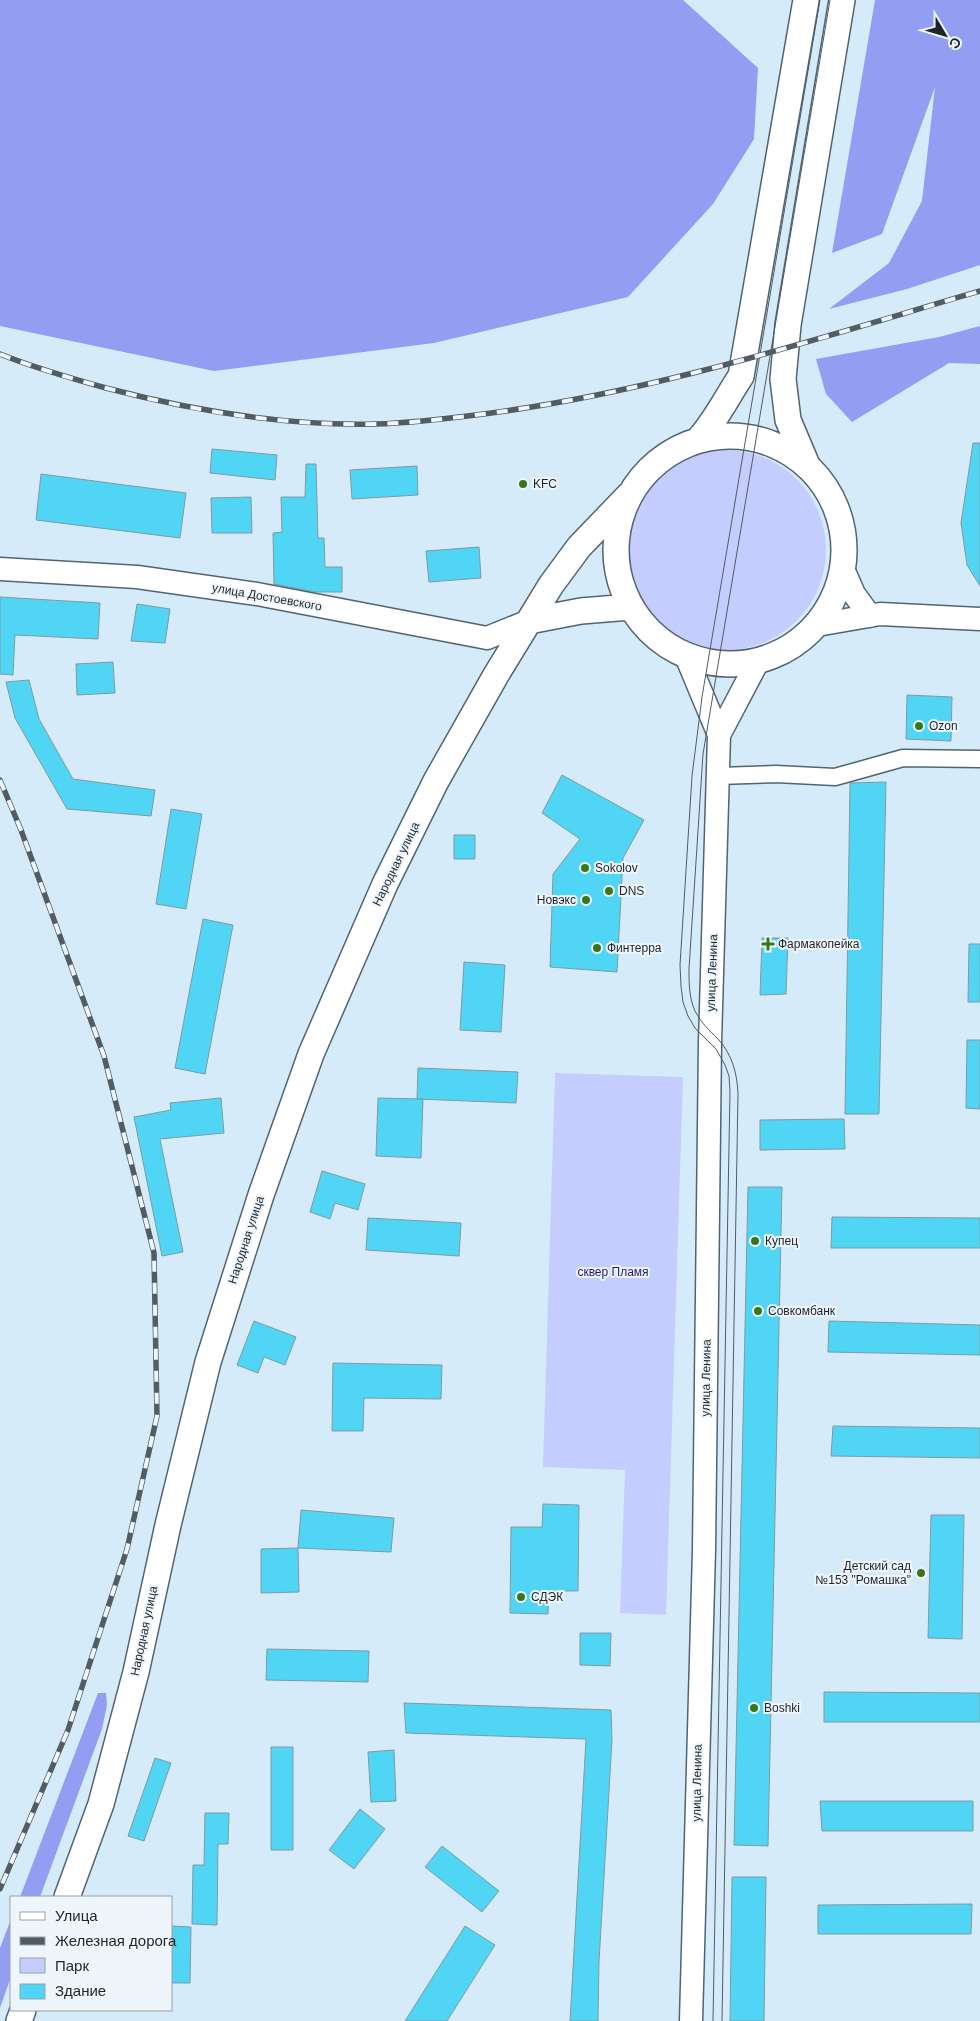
<svg xmlns="http://www.w3.org/2000/svg" width="980" height="2021" font-family="Arial,sans-serif">
  <style>
    .green { fill: #c4cdfe }
    .forest { fill: #919ef1 }
    .building { fill: #51d5f5; stroke: #819aa1 }
    .lines { fill: none; stroke-linecap: round; stroke-linejoin: round }
    .street-casing { stroke: #516470; stroke-width: 19 }
    .secondary-casing { stroke: #516470; stroke-width: 25 }
    .primary-casing { stroke: #516470; stroke-width: 28 }
    .street { stroke: #fff; stroke-width: 16 }
    .secondary { stroke: #fff; stroke-width: 22 }
    .primary { stroke: #fff; stroke-width: 25 }
    .tram { stroke: #515c64; stroke-width: 1 }
    .rail-casing { stroke: #515c64; stroke-width: 5.5 }
    .rail { stroke: #eef6fc; stroke-width: 4; stroke-dasharray: 11; stroke-linecap: butt }
    .poi-dot { fill: #377816; stroke: #eef6fc; stroke-width: 2 }
    .labels { text-anchor: middle; stroke-width: 4; stroke-linejoin: round; paint-order: stroke }
    .poi-label { font-size: 12px; fill: #1d252a; stroke: #eef6fc; text-anchor: start }
    .street-label { font-size: 12px; fill: #1d252a; stroke: #eef6fc }
    .park-label { font-size: 12px; fill: #211877; stroke: #eef6fc }
  </style>
  <rect width="100%" height="100%" fill="#d6ebfa"/>
  <!-- green -->
  <path class="green" d="M626 550a100 100 0 1 1 200 0a100 100 0 1 1-200 0Z
    M555 1073 683 1077 666 1615 620 1613 625 1470 543 1467Z"/>
  <!-- forest -->
  <path class="forest" d="M0 0H683L758 68 754 139 713 204 628 297 434 343 214 371 0 326Z
    M875 0H980V265L907 289 829 309 889 263 922 201 935 87 882 234 832 253Z
    M980 326V364L949 363 852 422 826 394 816 359 939 337Z
    M98 1693H106L107 1705 102 1729 40 1897H20Z
    M11 1919V1977L0 2008V1948Z"/>
  <!-- building -->
  <path class="building" d="M973 443H980V586L967 565 961 523Z
    M212 449 277 455 275 480 210 473Z
    M306 464H316L318 538H324L325 567H342V592H315L274 584 273 533 282 532 281 497H305Z
    M417 466 418 495 352 499 350 470Z
    M41 474 186 493 180 538 36 520Z
    M251 497 252 533H212L211 498Z
    M479 547 481 578 429 582 426 551Z
    M0 597 100 603 98 639 15 635 13 675 0 674Z
    M137 604 170 609 165 643 131 641Z
    M113 662 115 693 77 695 76 664Z
    M29 680 39 719 73 779 155 790 151 816 67 809 15 718 6 682Z
    M907 695 952 697 951 741 906 739Z
    M562 775 644 820 623 858 617 972 550 967 553 874 580 839 542 813Z
    M886 782 879 1114H845L850 783Z
    M171 809 202 814 186 909 156 904Z
    M454 835H475V859H454Z
    M203 919 233 925 205 1074 175 1068Z
    M762 938H788L786 994 760 995Z
    M969 944H980V1002H968Z
    M464 962 505 965 501 1032 460 1030Z
    M967 1040H980V1109L966 1108Z
    M418 1068 518 1072 516 1103 417 1099Z
    M221 1098 224 1133 160 1139 183 1252 162 1256 134 1117 171 1110 170 1103Z
    M378 1098 423 1099 421 1158 376 1156Z
    M844 1119 845 1149 760 1150V1120Z
    M322 1171 365 1184 358 1210 335 1203 330 1219 310 1212Z
    M748 1187H782L768 1846 734 1845Z
    M832 1217 980 1218V1248H831Z
    M368 1218 461 1223 459 1256 366 1250Z
    M254 1321 296 1337 285 1365 264 1357 258 1373 237 1365Z
    M829 1321 980 1325V1355L828 1352Z
    M333 1363 442 1365 441 1399 364 1398 363 1431H332Z
    M833 1426 980 1428V1458L831 1456Z
    M543 1504 579 1505 578 1591H549L548 1614 510 1613 511 1527H542Z
    M301 1510 394 1518 391 1552 298 1548Z
    M931 1515H964L962 1639 928 1638Z
    M298 1548 299 1592 261 1593V1549Z
    M580 1633H611L610 1666 580 1665Z
    M267 1649 369 1651 368 1682 266 1680Z
    M824 1692 980 1693V1722H824Z
    M404 1703 611 1710 612 1740 599 1962 598 2021H570L586 1739 406 1733Z
    M271 1747H293V1850H271Z
    M394 1750 396 1801 371 1802 368 1752Z
    M155 1758 171 1763 144 1841 128 1836Z
    M820 1801H973V1831H822Z
    M360 1809 385 1829 354 1869 329 1850Z
    M205 1813H229L228 1844H218L217 1925 192 1924 193 1865H204Z
    M442 1846 499 1891 482 1912 425 1867Z
    M732 1877H766L764 2021H730Z
    M972 1904 971 1934H818V1905Z
    M171 1926 191 1927 190 1983H171Z
    M465 1926 495 1945 447 2021H405Z"/>
  <g class="lines">
    <!-- street casing -->
    <g class="street-casing">
      <path id="street" d="M718 776 776 774 835 777 903 758 980 759"/>
    </g>
    <!-- secondary casing -->
    <g class="secondary-casing">
      <path id="secondary" d="M0 569 137 577 257 594 487 638 529 621
        M843 569 854 594 870 616
        M817 625 880 614 980 619
        M686 656 719 735
        M691 2021 704 1550 710 1042 719 735 758 661"/>
    </g>
    <!-- primary casing -->
    <g class="primary-casing">
      <path id="primary" d="M616 550a114 114 0 1 1 228 0a114 114 0 1 1-228 0Z
        M699 439C716 420 727 397 741 376L806 0
        M807 465 788 420 783 379 788 325 842 0
        M529 621 581 611 630 607
        M67 1897 101 1804 136 1672 168 1525 208 1362 261 1195 311 1054 385 884 436 781 496 675 551 585 579 547 629 495
        M19 2021 23 2010"/>
    </g>
    <!-- street -->
    <use href="#street" class="street"/>
    <!-- secondary -->
    <use href="#secondary" class="secondary"/>
    <!-- primary -->
    <use href="#primary" class="primary"/>
    <!-- tram -->
    <path class="tram" d="M713 2021 730 1091 729 1076 725 1065 716 1049 695 1028 688 1016 683 1002 681 986 680 965 692 776 702 697 820 0
      M722 2021 738 1093C737 1073 732 1054 718 1039 709 1030 701 1023 695 1011 689 998 689 983 689 969L703 754 830 0"/>
    <!-- rail casing -->
    <g class="rail-casing">
      <path id="rail" d="M0 354C35 368 70 378 106 388 194 411 283 426 375 424 414 423 452 418 491 413 658 391 819 338 980 291
        M0 780 21 830 104 1056 154 1253 157 1416 127 1549 68 1730 0 1889"/>
    </g>
    <!-- rail -->
    <use href="#rail" class="rail"/>
  </g>
  <!-- markers -->
  <g class="poi-dot">
    <circle cx="523" cy="484" r="5"/>
    <circle cx="919" cy="726" r="5"/>
    <circle cx="585" cy="868" r="5"/>
    <circle cx="609" cy="891" r="5"/>
    <circle cx="586" cy="900" r="5"/>
    <path d="M765.5 936.5h5v5h5v5h-5v5h-5v-5h-5v-5h5z"/>
    <circle cx="597" cy="948" r="5"/>
    <circle cx="755" cy="1241" r="5"/>
    <circle cx="758" cy="1311" r="5"/>
    <circle cx="921" cy="1573" r="5"/>
    <circle cx="521" cy="1597" r="5"/>
    <circle cx="754" cy="1708" r="5"/>
  </g>
  <g class="labels">
    <!-- poi labels -->
    <g class="poi-label">
      <text x="533" y="488">KFC</text>
      <text x="929" y="730">Ozon</text>
      <text x="595" y="872">Sokolov</text>
      <text x="619" y="895">DNS</text>
      <text x="576" y="904" text-anchor="end">Новэкс</text>
      <text x="778" y="948">Фармакопейка</text>
      <text x="607" y="952">Финтерра</text>
      <text x="765" y="1245">Купец</text>
      <text x="768" y="1315">Совкомбанк</text>
      <text x="911" y="1570" text-anchor="end">Детский сад<tspan x="911" dy="14">№153 "Ромашка"</tspan></text>
      <text x="531" y="1601">СДЭК</text>
      <text x="764" y="1712">Boshki</text>
    </g>
    <!-- street labels -->
    <g class="street-label">
      <text transform="translate(267 597) rotate(10)" y="4">улица Достоевского</text>
      <text transform="translate(396 864) rotate(-64)" y="4">Народная улица</text>
      <text transform="translate(712 973) rotate(-88)" y="4">улица Ленина</text>
      <text transform="translate(246 1240) rotate(-72)" y="4">Народная улица</text>
      <text transform="translate(706 1378) rotate(-89)" y="4">улица Ленина</text>
      <text transform="translate(144 1631) rotate(-78)" y="4">Народная улица</text>
      <text transform="translate(697 1783) rotate(-89)" y="4">улица Ленина</text>
    </g>
    <!-- park labels -->
    <g class="park-label">
      <text x="613" y="1276">сквер Пламя</text>
    </g>
  </g>
  <!-- legend -->
  <rect x="10" y="1896" width="162" height="115" fill="#eef6fc" stroke="#9aa2a8"/>
  <rect x="20" y="1912" width="25" height="8" fill="#ffffff" stroke="#9aa2a8"/>
  <text x="55" y="1921" font-size="15" fill="#1d252a">Улица</text>
  <rect x="20" y="1937" width="25" height="8" fill="#515c64" stroke="#9aa2a8"/>
  <text x="55" y="1946" font-size="15" fill="#1d252a">Железная дорога</text>
  <rect x="20" y="1958" width="25" height="15" fill="#c4cdfe" stroke="#9aa2a8"/>
  <text x="55" y="1971" font-size="15" fill="#1d252a">Парк</text>
  <rect x="20" y="1984" width="25" height="15" fill="#51d5f5" stroke="#9aa2a8"/>
  <text x="55" y="1996" font-size="15" fill="#1d252a">Здание</text>
  <!-- north arrow -->
  <g transform="translate(945 35) rotate(128)" stroke="#eef6fc" stroke-width="4" paint-order="stroke">
  <path d="M0-4L9 19L0 12L-9 19Z" fill="#1d252a"/>
  <text y="-8" font-size="14" font-weight="bold" text-anchor="middle" fill="#1d252a">С</text>
  </g>
</svg>
